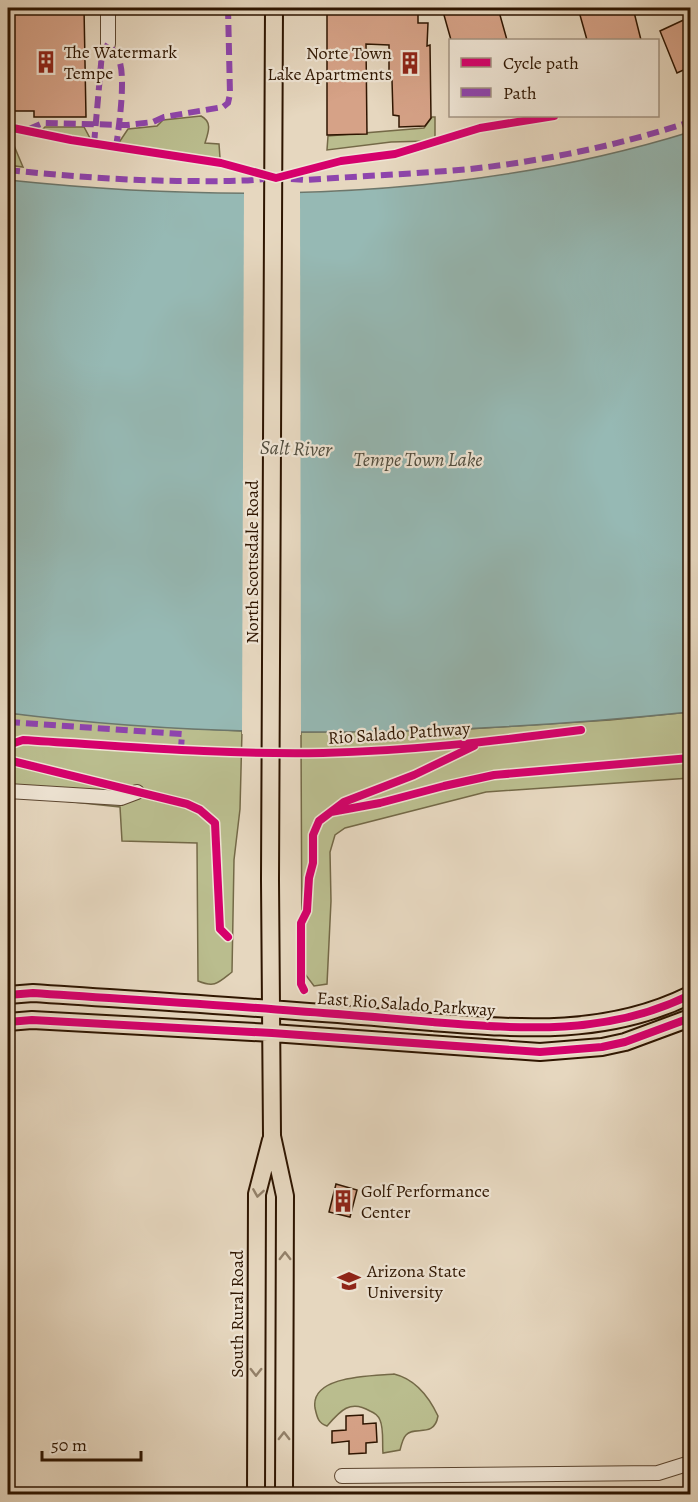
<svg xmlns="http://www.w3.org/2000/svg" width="698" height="1502" font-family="Alegreya,serif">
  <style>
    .green { fill: #babd8e; stroke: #746947; stroke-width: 1.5 }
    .water { fill: #96b9b4; stroke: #6c776c; stroke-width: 1.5 }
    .pier { fill: #e6d7bf }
    .building { fill: #d6a287; stroke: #2e1500; stroke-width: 1.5 }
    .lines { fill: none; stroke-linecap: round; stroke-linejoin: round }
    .minor-casing { stroke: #5c4630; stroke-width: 16 }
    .major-casing { stroke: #2e1500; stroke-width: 20 }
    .minor { stroke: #efe5d5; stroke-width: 14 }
    .major { stroke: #e6d7bf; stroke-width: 16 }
    .quiet { stroke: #8e44ad; stroke-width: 6; stroke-dasharray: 12 6; stroke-linecap: butt }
    .cycleway-casing { stroke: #efe5d5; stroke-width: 11 }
    .cycleway { stroke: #d6006c; stroke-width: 8 }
    .oneway { stroke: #938069 }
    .labels { text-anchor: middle; stroke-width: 4.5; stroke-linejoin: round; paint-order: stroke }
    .poi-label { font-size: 18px; fill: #2e1500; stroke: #efe5d5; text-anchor: start }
    .street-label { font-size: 18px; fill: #2e1500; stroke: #efe5d5 }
    .water-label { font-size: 20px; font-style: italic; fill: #524e3f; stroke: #efe5d5 }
  </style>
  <rect width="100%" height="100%" fill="#e6d7bf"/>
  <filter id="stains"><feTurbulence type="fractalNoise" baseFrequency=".00333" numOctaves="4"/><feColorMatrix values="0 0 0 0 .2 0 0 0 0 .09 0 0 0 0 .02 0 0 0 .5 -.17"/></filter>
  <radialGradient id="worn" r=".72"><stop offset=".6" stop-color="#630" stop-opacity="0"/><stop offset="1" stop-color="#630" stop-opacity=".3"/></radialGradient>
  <!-- green -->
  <path class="green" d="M201 116C213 122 208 133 205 143L219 144 220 158C185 156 152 148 118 144L128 129 157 126 163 120Z
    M432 117H435V138L428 141 391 142 327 150 328 136 424 128Z
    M45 127H84L91 140 41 131Z
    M8 135 10 136 23 167 8 165Z
    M690 712V778L486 792 345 828 335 835 330 852 331 901 327 984 314 986 302 970 301 732 453 730 610 720Z
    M8 713 167 727 242 731 240 809 234 860 232 972C218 983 215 988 198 981L197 843 122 841 120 807 8 795Z
    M394 1374C415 1379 429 1397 438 1416 434 1439 414 1425 406 1435 403 1438 401 1446 400 1450L383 1453C382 1443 384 1429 380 1420 378 1415 375 1413 370 1411 350 1399 340 1411 327 1426 318 1423 317 1417 315 1408 310 1375 373 1376 394 1374Z"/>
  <!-- water -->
  <path class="water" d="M690 132V712C464 735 234 742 8 713V180C235 204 471 200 690 132Z"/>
  <!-- pier -->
  <path class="pier" d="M244 189H300L301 735 242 734Z"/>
  <!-- building -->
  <path class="building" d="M8 8H84L86 117H34V111H8Z
    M327 8H418V23H428L427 46 430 45 431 118 425 126 399 127V116L393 115 392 80H389V45L366 44 367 134 327 135Z
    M442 8H498L507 40H451Z
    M578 8H633L641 40H587Z
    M690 17V67L677 73 660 31Z
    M336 1184 357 1190 350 1217 329 1212Z
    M363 1415V1424L376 1423 377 1442 366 1443V1453L349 1454V1441L332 1443V1431L346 1430V1416Z"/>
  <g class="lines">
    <!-- minor casing -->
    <g class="minor-casing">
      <path id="minor" d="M108 8V44
        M8 791 121 798 137 792
        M342 1476 658 1473 690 1463"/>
    </g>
    <!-- major casing -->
    <g class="major-casing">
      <path id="major" d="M274 8 270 880 272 1136 285 1196 284 1494
        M8 995 33 993C120 999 208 1004 296 1011 341 1014 387 1018 432 1022 522 1029 607 1036 690 995
        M8 1022 32 1020 272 1033 540 1052 602 1047 625 1042 690 1018
        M256 1494 257 1194 271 1140"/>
    </g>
    <!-- minor -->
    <use href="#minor" class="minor"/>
    <!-- major -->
    <use href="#major" class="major"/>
    <!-- quiet -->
    <path class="quiet" d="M29 129 43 123 127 125 153 122 164 117 223 107 228 103 230 94 228 8
      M94 144 102 53 108 44C112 49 117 54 119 60 126 77 119 127 116 147
      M8 170C64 176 120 180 177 181 206 181 235 182 264 179
      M291 179 305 180C360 176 415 174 470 169 544 161 620 145 690 122
      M8 722 182 734 181 749"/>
    <!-- cycleway casing -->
    <g class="cycleway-casing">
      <path id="cycleway" d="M8 127 71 140 221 163 276 178 341 161 395 154 480 128 554 116
        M8 745 23 740C122 746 223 755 323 753 409 751 495 741 581 730
        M8 760 187 804 200 810 215 823 220 929 228 937
        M331 812 380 803 444 786 494 775 690 758
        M304 990 301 984V923L307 911 309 878 313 863V835L319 821 344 802 414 775 474 746
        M8 995 33 993C120 999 208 1004 296 1011 341 1014 387 1018 432 1022 522 1029 607 1036 690 995
        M8 1022 32 1020 272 1033 540 1052 602 1047 625 1042 690 1018"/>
    </g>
    <!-- cycleway -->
    <use href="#cycleway" class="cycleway"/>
  </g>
  <!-- one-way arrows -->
  <defs><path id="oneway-chevron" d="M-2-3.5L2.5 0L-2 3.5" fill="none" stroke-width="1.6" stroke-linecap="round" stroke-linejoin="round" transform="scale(1.5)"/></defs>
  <g class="oneway">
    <use href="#oneway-chevron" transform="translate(258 1193) rotate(99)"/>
    <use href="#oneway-chevron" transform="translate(285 1256) rotate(-90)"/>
    <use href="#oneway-chevron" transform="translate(256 1372) rotate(90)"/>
    <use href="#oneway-chevron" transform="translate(284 1436) rotate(-90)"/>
  </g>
  <!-- icons -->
  <defs>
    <g id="building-bare" transform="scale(1.8)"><path d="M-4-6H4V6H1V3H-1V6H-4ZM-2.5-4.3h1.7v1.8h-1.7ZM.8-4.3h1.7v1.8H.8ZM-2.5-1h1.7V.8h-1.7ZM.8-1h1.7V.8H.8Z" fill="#8f2418" stroke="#efe5d5" stroke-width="2.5" paint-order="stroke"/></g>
    <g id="university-bare" transform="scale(1.8)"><path d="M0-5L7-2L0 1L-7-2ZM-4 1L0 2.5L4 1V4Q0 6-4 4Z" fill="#8f2418" stroke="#efe5d5" stroke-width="2.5" paint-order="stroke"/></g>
  </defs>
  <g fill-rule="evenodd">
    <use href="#building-bare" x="46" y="62"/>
    <use href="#building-bare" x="410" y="63"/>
    <use href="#building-bare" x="343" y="1201"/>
    <use href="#university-bare" x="349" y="1281"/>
  </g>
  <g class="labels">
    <!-- poi labels -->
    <g class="poi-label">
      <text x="64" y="58">The Watermark<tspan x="64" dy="21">Tempe</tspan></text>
      <text x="392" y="59" text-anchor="end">Norte Town<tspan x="392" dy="21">Lake Apartments</tspan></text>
      <text x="361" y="1197">Golf Performance<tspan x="361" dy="21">Center</tspan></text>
      <text x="367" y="1277">Arizona State<tspan x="367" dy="21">University</tspan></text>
    </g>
    <!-- street labels -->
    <g class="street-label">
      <text transform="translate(252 562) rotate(-90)" y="6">North Scottsdale Road</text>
      <text transform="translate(399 733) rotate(-4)" y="6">Rio Salado Pathway</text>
      <text transform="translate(406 1004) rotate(4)" y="6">East Rio Salado Parkway</text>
      <text transform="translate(237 1314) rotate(-90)" y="6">South Rural Road</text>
    </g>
    <!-- water labels -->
    <g class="water-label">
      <text transform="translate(296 448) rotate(2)" y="7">Salt River</text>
      <text x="418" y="466">Tempe Town Lake</text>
    </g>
  </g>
  <!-- margin -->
  <rect width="698" height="1502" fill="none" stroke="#e6d7bf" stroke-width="30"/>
  <rect x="9" y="9" width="680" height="1484" fill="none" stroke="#2e1500" stroke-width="3"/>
  <rect x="15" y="15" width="668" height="1472" fill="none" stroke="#2e1500" stroke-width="1.5"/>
  <!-- legend -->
  <rect x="449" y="39" width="210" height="78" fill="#efe5d5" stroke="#a29280" stroke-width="1.5"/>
  <rect x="461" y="58" width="30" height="9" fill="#d6006c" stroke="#a29280" stroke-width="1.5"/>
  <text x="503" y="69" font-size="18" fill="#2e1500">Cycle path</text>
  <rect x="461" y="88" width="30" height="9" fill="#8e44ad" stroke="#a29280" stroke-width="1.5"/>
  <text x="503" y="99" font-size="18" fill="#2e1500">Path</text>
  <!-- scale -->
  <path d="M42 1451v9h99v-9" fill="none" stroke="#2e1500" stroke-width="3"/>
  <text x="51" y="1451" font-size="18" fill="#2e1500" stroke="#efe5d5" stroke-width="4.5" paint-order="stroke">50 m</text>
  <rect width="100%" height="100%" filter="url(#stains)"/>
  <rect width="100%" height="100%" fill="url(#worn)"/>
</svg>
